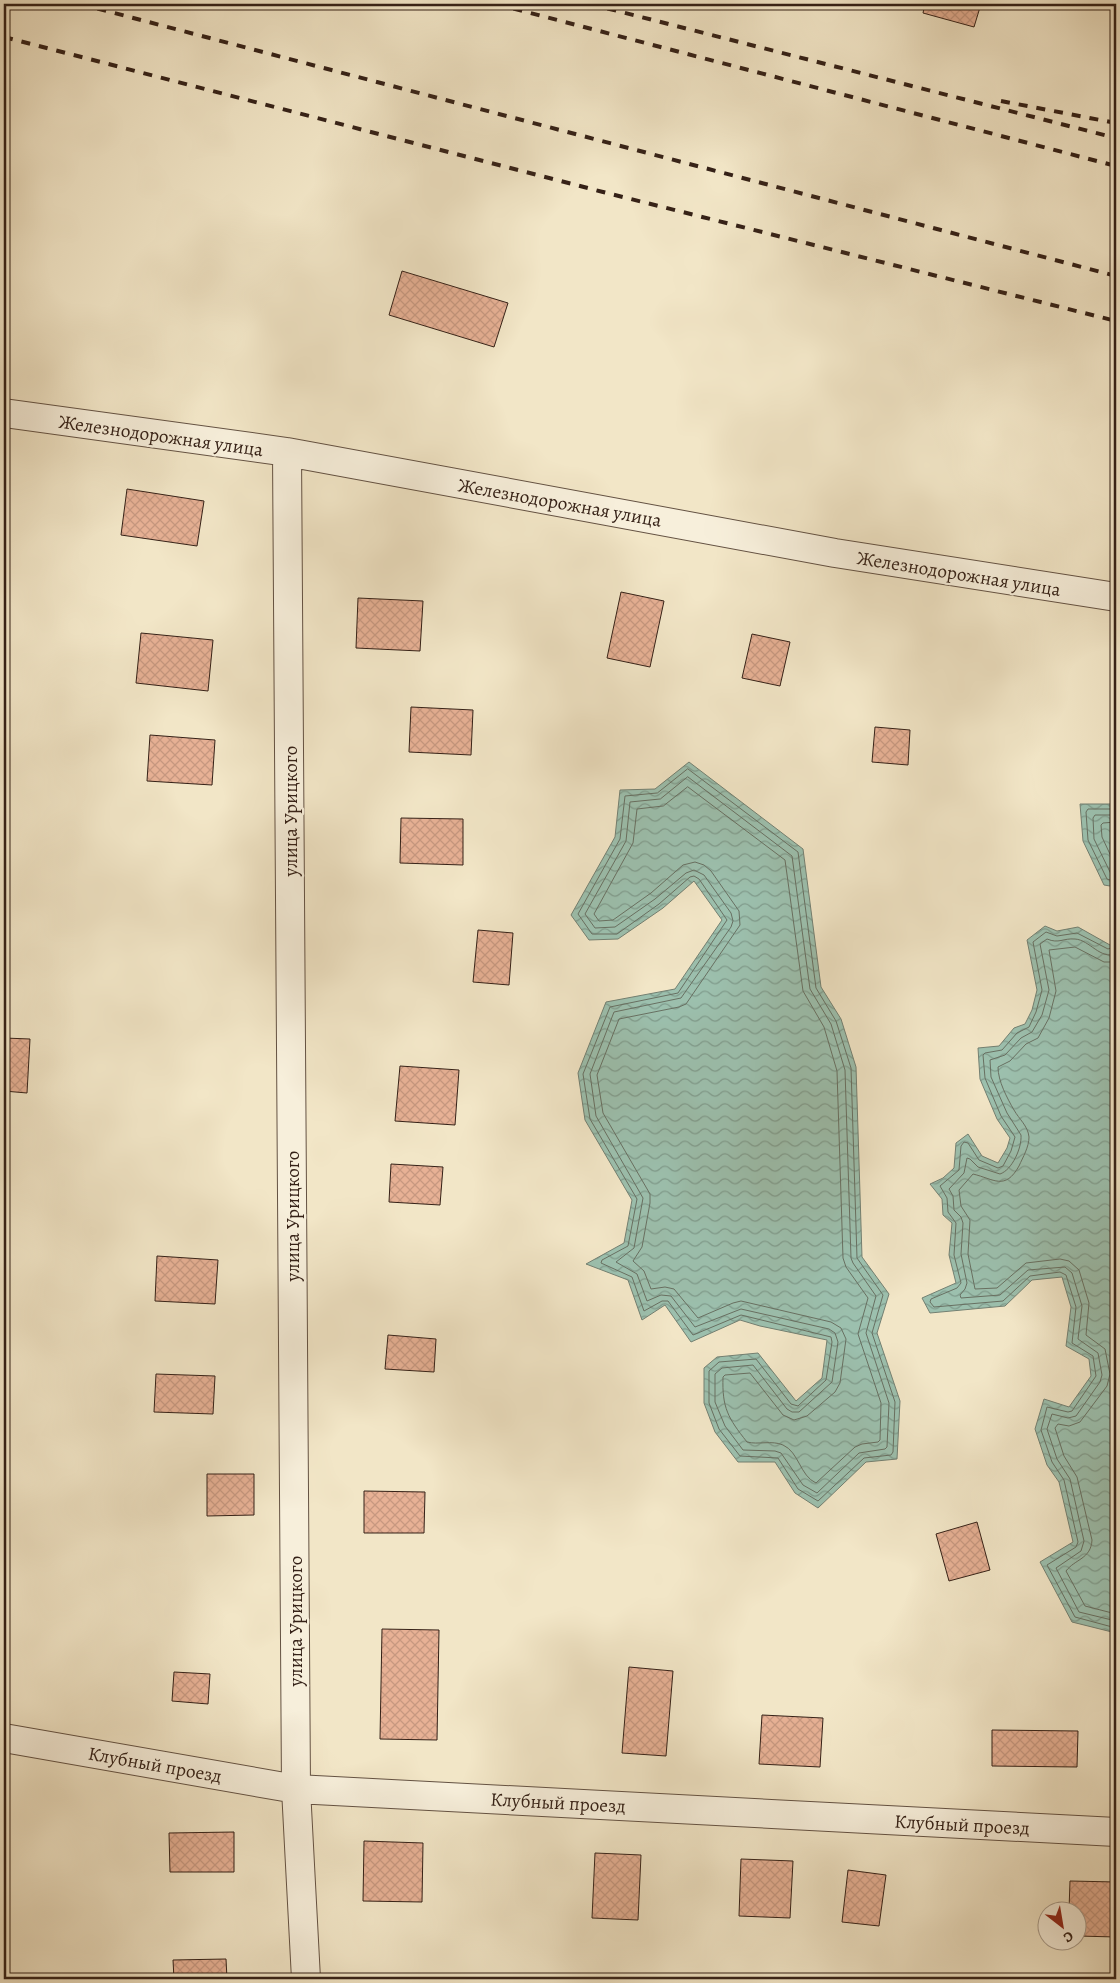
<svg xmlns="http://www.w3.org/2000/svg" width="1120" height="1983" font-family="Alegreya,serif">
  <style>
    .water { fill: url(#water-waves); stroke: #738072 }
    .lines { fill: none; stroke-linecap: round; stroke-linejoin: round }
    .shore { stroke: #687062; stroke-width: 1 }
    .building { fill: url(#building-cross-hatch); stroke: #352117 }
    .minor-casing { stroke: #645243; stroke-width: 30 }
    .minor { stroke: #f7efdb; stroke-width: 28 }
    .rail { stroke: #352117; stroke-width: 4; stroke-dasharray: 9 9; stroke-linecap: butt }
    .labels { text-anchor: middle; stroke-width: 4.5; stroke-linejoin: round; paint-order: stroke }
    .street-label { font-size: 19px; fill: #352117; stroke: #f7efdb }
  </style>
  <defs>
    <pattern id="water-waves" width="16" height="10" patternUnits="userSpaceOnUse" patternTransform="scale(1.25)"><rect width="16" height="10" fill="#9cc0ae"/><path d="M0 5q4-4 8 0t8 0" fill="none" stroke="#809c8d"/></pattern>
    <pattern id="building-cross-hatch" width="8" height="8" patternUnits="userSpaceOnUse" patternTransform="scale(1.25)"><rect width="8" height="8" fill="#e7b195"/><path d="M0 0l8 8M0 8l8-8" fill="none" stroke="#c79880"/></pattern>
  </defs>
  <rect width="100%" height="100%" fill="#f2e6c7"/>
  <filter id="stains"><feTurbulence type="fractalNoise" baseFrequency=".004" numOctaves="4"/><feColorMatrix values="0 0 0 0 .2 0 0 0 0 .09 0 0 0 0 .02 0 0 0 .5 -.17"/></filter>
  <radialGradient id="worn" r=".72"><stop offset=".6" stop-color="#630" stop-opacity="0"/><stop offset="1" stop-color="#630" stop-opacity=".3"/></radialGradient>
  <!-- water -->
  <path class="water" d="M689 762 803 849 821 987 841 1019 856 1067 862 1257 889 1294 877 1333 900 1401 897 1459 866 1462 818 1508 795 1493 775 1462H738L715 1432 704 1403V1368L717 1357 758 1353 796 1401 822 1378 827 1340 760 1326 740 1320 691 1342 665 1305 642 1320 628 1280 586 1264 624 1243 632 1200 585 1120 578 1073 606 1002 675 989 722 920 694 881 663 908 618 939 589 940 571 915 615 837 620 790 655 789Z
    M1080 804H1116V887L1104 885 1083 841Z
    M1045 926 1057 931 1078 927 1110 945 1116 939V1633L1072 1622 1040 1562 1073 1542 1059 1482 1047 1465 1035 1429 1044 1399 1069 1407 1091 1376 1089 1359 1066 1346 1071 1307 1062 1277 1032 1280 1005 1306 930 1313 922 1298 956 1283 949 1255 952 1223 943 1215 942 1199 930 1184 943 1178 954 1168 956 1143 968 1134 982 1156 998 1163 1007 1148 1010 1138 997 1119 980 1079 978 1048 999 1046 1014 1028 1025 1024 1032 1010 1037 990 1027 940Z"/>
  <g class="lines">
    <!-- shore -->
    <path class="shore" d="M688 769 798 852 816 988 836 1021 851 1068 857 1258 883 1295 872 1333 895 1402 893 1452 891 1455 864 1458 818 1501 798 1489 778 1458 740 1456 719 1429 709 1403V1371L719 1362 756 1359 791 1404 798 1406 826 1380 832 1342 831 1337 741 1315 693 1335 668 1301H662L644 1311 632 1277 601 1263 602 1260 628 1246 637 1199 590 1119 583 1074 610 1007 678 993 727 920 699 879 694 876 690 877 659 904 617 934H592L578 914 620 839 625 796 657 793Z
      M688 777 792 856 810 989 831 1024 845 1070 851 1258 853 1263 876 1296 866 1333 889 1403 887 1447 885 1449 859 1453 817 1493 803 1485 781 1453 775 1451 743 1450 725 1426 715 1402V1374L722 1368 753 1365 787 1409 792 1412H799L832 1382 838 1342 835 1333 829 1329 741 1309 695 1327 671 1296 661 1295 647 1301 637 1274 616 1262 634 1248 643 1198 596 1116 590 1074 614 1012 681 998 731 927 733 921 731 913 704 875 694 870 686 873 655 899 615 927 595 928 585 914 626 841 630 802 660 799Z
      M688 787 785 860 803 991 824 1027 837 1071 843 1258 846 1267 868 1298 858 1334 881 1403 880 1440 878 1442 862 1444 855 1447 816 1483C800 1476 799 1452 783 1445 772 1440 758 1445 747 1442 728 1418 722 1408 723 1377L725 1375 750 1373 783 1415 794 1420 807 1416 835 1392 840 1383 846 1339 841 1328 831 1322 741 1301 733 1303 698 1318 674 1289 665 1287 651 1289 644 1271 633 1261 642 1247 650 1203V1194L603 1113 597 1075 619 1019 679 1007 686 1004 740 925 739 911 711 871 704 865 695 862 683 865 651 893 613 920 599 921 594 914 633 843 637 809 663 806Z
      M1116 809H1088L1086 812 1088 840 1107 879 1116 882
      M1116 815H1095L1093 818 1094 839 1111 874 1116 876
      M1116 822 1103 823 1101 825 1102 837 1116 867
      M1116 946 1108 949 1077 933 1057 936 1046 932 1033 942 1042 990 1036 1012 1029 1027 1017 1033 1002 1050 985 1053 983 1055 985 1078 1001 1116 1015 1137 1011 1151 1003 1166 998 1168 979 1160 968 1143 964 1142 961 1146 959 1170 940 1186 947 1198 948 1212 956 1223 954 1255 961 1283 957 1288 931 1299 930 1302 934 1307 1003 1301 1030 1276 1060 1272 1066 1275 1076 1307 1072 1343 1093 1356 1096 1376 1072 1411 1068 1412 1047 1407 1041 1430 1052 1462 1064 1480 1078 1542 1076 1547 1047 1565 1075 1617 1116 1628
      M1116 954C1100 960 1090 940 1075 939 1063 938 1059 944 1047 939L1040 944 1049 990 1042 1015 1032 1032 1021 1038 1005 1055 990 1060 991 1077 1007 1113 1021 1135C1022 1148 1012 1170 1000 1174L978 1167 970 1159 967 1158 964 1173 949 1189 953 1196 954 1210 961 1217 963 1223 961 1254 967 1283 965 1289 960 1295 961 1298 1000 1295 1028 1270 1065 1267 1072 1273 1082 1306 1078 1339 1098 1353 1102 1375 1100 1382 1076 1416 1068 1418 1052 1414 1047 1429 1057 1459 1070 1479 1084 1541 1081 1551 1056 1568 1079 1612 1116 1621
      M1116 962H1104L1075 947 1049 950 1056 991 1049 1018 1038 1038 1026 1044 1010 1061 998 1067C998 1081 1007 1098 1014 1110 1019 1119 1028 1126 1029 1137 1029 1147 1023 1157 1019 1166 1005 1191 994 1179 973 1174L959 1190 961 1206 970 1220 968 1254 975 1289 997 1288 1026 1263 1060 1259 1069 1261 1079 1270 1089 1303 1086 1335 1105 1349 1110 1374 1107 1386 1080 1422 1069 1426 1058 1424 1055 1428 1064 1456 1077 1477 1092 1540C1091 1559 1075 1559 1066 1571L1085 1606 1116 1614"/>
  </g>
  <!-- building -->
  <path class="building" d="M925 4H981L974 27 923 13Z
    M402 271 508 303 494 347 389 315Z
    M127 489 204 501 197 546 121 535Z
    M621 592 664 601 650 667 607 658Z
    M358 598 423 601 420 651 356 648Z
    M141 633 213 640 208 691 136 683Z
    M752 634 790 642 780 686 742 678Z
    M411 707 473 710 471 755 409 752Z
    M875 727 910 730 908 765 872 762Z
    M150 735 215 740 212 785 147 781Z
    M401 818 463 819V865L400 863Z
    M478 930 513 933 509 985 473 982Z
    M4 1038 30 1039 27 1093 4 1091Z
    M400 1066 459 1070 455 1125 395 1121Z
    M391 1164 443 1167 440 1205 389 1202Z
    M157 1256 218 1260 215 1304 155 1301Z
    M388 1335 436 1339 434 1372 385 1369Z
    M156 1374 215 1376 213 1414 154 1412Z
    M207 1474H254V1515L207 1516Z
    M364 1491 425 1492 424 1533H364Z
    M977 1522 990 1570 949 1581 936 1534Z
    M382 1629 439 1630 437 1740 380 1739Z
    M629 1667 673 1671 666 1756 622 1753Z
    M174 1672 210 1674 208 1704 172 1701Z
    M762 1715 823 1718 820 1767 759 1764Z
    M992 1730 1078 1731 1077 1767 992 1766Z
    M234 1832V1872H170L169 1833Z
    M364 1841 423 1843 422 1902 363 1901Z
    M595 1853 641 1855 638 1920 592 1918Z
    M741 1859 793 1861 790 1918 739 1916Z
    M848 1870 886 1875 879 1926 842 1922Z
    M1070 1881 1116 1882V1937L1078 1936V1910H1069Z
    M226 1959 227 1979H174L173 1960Z"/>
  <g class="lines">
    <!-- minor casing -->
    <g class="minor-casing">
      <path id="minor" d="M4 413 287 452 835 553 1116 597
        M287 452 296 1789 306 1979
        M4 1738 296 1789 1116 1832"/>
    </g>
    <!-- minor -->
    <use href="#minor" class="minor"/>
    <!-- rail -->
    <path class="rail" d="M80 4 1116 276
      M496 4 1116 166
      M590 4 1116 138
      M4 37 603 192 1116 321
      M1001 101 1116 123"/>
  </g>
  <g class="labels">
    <!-- street labels -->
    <g class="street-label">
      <text transform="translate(161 435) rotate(8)" y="7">Железнодорожная улица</text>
      <text transform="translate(560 502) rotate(10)" y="7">Железнодорожная улица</text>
      <text transform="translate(959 573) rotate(9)" y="7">Железнодорожная улица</text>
      <text transform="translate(290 811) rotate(-90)" y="7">улица Урицкого</text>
      <text transform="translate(292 1216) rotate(-90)" y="7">улица Урицкого</text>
      <text transform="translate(295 1621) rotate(-90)" y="7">улица Урицкого</text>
      <text transform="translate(155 1764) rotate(10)" y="7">Клубный проезд</text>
      <text transform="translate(558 1802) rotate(3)" y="7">Клубный проезд</text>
      <text transform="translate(962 1824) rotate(3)" y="7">Клубный проезд</text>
    </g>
  </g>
  <!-- margin -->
  <rect width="1120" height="1983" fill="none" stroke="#f2e6c7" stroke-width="20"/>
  <rect x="5" y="5" width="1110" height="1973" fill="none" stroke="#352117" stroke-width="2.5"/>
  <rect x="10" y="10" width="1100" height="1963" fill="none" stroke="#352117"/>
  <!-- north arrow -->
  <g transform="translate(1062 1926) rotate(149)"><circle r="24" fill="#f7efdb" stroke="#a99d8d"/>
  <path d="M0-4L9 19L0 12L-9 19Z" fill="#8f2418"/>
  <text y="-8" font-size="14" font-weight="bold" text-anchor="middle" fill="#352117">С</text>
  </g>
  <rect width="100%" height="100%" filter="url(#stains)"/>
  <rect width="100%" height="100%" fill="url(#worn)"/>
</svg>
